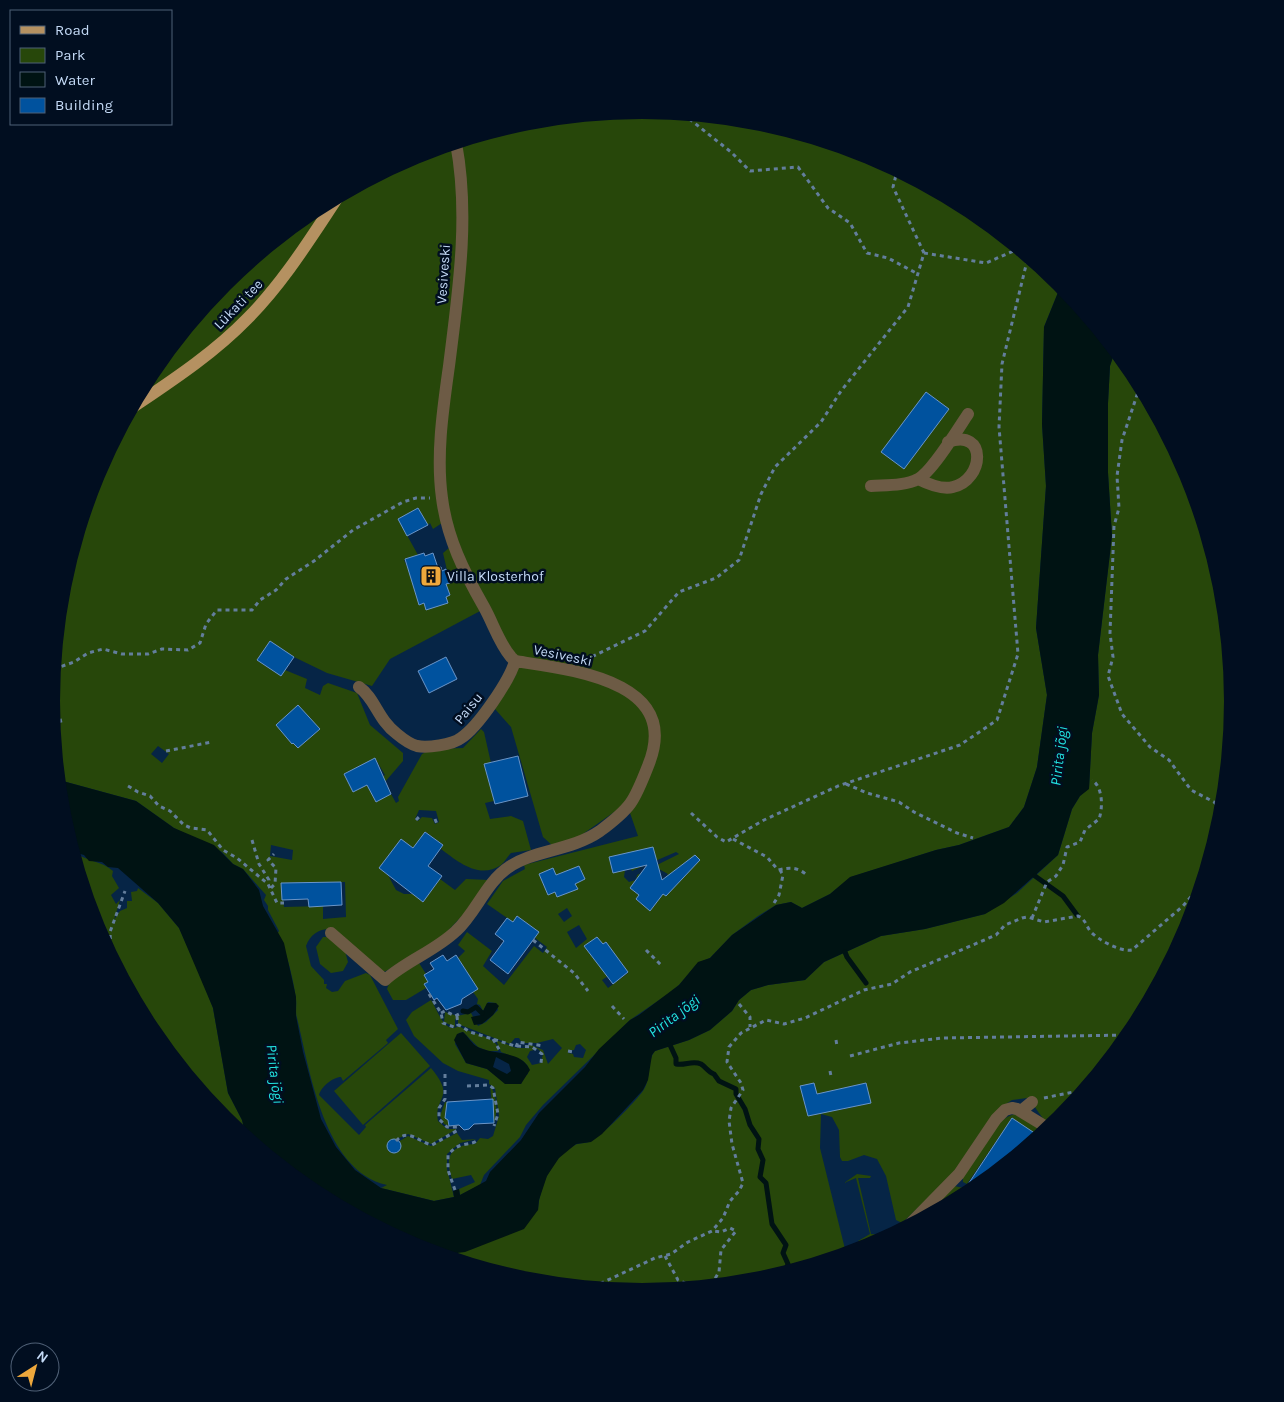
<svg xmlns="http://www.w3.org/2000/svg" width="1284" height="1402" font-family="Karla,sans-serif">
  <style>
    .green { fill: #27470a; fill-rule: evenodd }
    .water { fill: #001313; fill-rule: evenodd }
    .lines { fill: none; stroke-linecap: round; stroke-linejoin: round }
    .stream { stroke: #001313; stroke-width: 5 }
    .building { fill: #00529e; stroke: #6a95c8 }
    .path { stroke: #637e9c; stroke-width: 3; stroke-dasharray: 4 4; stroke-linecap: butt }
    .minor { stroke: #6d5b45; stroke-width: 12 }
    .major { stroke: #b59161; stroke-width: 12 }
    .labels { text-anchor: middle; stroke-width: 5; stroke-linejoin: round; paint-order: stroke }
    .street-label { font-size: 14px; fill: #c4daf6; stroke: #010e20 }
    .poi-label { font-size: 14px; fill: #c4daf6; stroke: #010e20; text-anchor: start }
    .water-label { font-size: 15px; font-style: italic; fill: #22e2e0; stroke: #010e20 }
  </style>
  <rect width="100%" height="100%" fill="#062546"/>
  <!-- green -->
  <path class="green" d="M642 110 758 122 868 155 970 210 1061 285 1044 327 1042 424 1046 486 1036 628 1047 695 1037 767 1024 807 1009 827 959 845 936 850 851 877 830 894 802 908 791 902 776 905 758 916 732 935 710 958 698 963 679 985 668 994 630 1020 543 1105 526 1125 520 1137 484 1175 480 1185 460 1195 459 1189 475 1182 471 1175 452 1179C444 1156 451 1145 475 1144L480 1138 488 1139 493 1136 499 1116 495 1088 489 1084V1080L458 1071 443 1063 414 1036 406 1020 412 1012 431 1000C438 1010 444 1035 459 1026 472 1035 491 1034 499 1048L498 1051H488L478 1047 463 1032 459 1033 455 1044 466 1063 487 1069 506 1084H521L524 1076 528 1074V1066L523 1061 501 1052 496 1040 516 1048H532L534 1050 530 1051 527 1057 532 1065 541 1063 543 1054 538 1049 523 1046 531 1045 543 1050 548 1064 562 1048 553 1039 537 1043H522L519 1038H515L510 1044 458 1024V1019H455V1027L444 1022 445 1012 457 1016 471 1013 478 1026 486 1022 498 1010 496 1003 488 1002 483 1011 480 1005 477 1004 478 999 473 992 478 989 458 958 465 951 458 945 467 932 492 951 483 966 504 985 534 946 543 953 547 947 535 938 539 932 517 916 513 922 487 904 503 881 525 869 524 865 638 836 630 813 617 810 580 836 553 846 543 837 511 727 495 709 516 675 442 523 433 529 430 523 428 525 418 508 398 519 418 555 404 560 408 569 412 568 419 605 424 603 426 610 448 602 446 597 450 595 446 584 450 583 443 553 449 548 482 610 390 659 372 686 327 673 294 657 270 641 257 660 281 676 285 670 307 679 305 688 320 695 323 686 328 683 357 693 370 725 403 753V761L385 782 382 777 385 775 375 758 344 774 353 792 367 785 376 802 391 794 396 803 399 801 398 797 422 754 432 749 463 748 481 729 484 732 491 763 485 765 494 801 485 803 490 819 511 816 523 821 531 850 511 853C507 857 505 862 501 865 479 880 457 861 441 849L443 845 426 832 413 848 401 839 379 868 388 875 396 890 404 894H413L423 902 440 879 455 890 466 879 489 880 476 901 442 937 386 971 383 972 330 929C318 929 310 935 306 946L311 966 324 980V984H327L326 988 332 992 338 991 345 981 366 973 370 975 398 1029 386 1040 388 1043 343 1081 341 1077C333 1077 321 1087 319 1095L359 1135 366 1127 365 1125 431 1068C457 1099 433 1096 438 1121L447 1129H457L431 1144 408 1134 390 1142 388 1147 390 1151H398L400 1146 398 1142 408 1136 431 1146 457 1133 462 1140 477 1139 460 1143 447 1154V1169L454 1197 434 1201 381 1188 387 1185C324 1171 310 1071 297 1018 295 1012 297 1005 296 999 294 982 286 947 277 934L279 931 268 910V906L264 900 266 895 243 869 233 864 222 852 174 828 136 801 59 780 51 701 63 585 96 475 151 373 224 283 314 210 416 155 527 122ZM158 746 169 754 162 763 151 754ZM419 810 436 811 439 822 435 824 432 818 422 817 418 821 415 819ZM271 845 293 850 292 860 270 856ZM676 852 679 854 637 875 636 880 629 882 624 877 625 870 612 872 610 862 618 860 617 855H640L643 866 631 869 632 871ZM659 869 668 874 659 887 641 904 636 899 639 895 630 888 636 879ZM345 882 346 917 323 919V906L284 907 282 883ZM567 908 572 916 564 922 558 914ZM579 925 587 939 576 948 567 932ZM606 942 628 973 608 988 602 980 608 976 603 944ZM580 1044 586 1050 583 1058 574 1057 573 1054 568 1053V1050H574L576 1045Z
    M1115 351 1133 373 1188 475 1221 586 1233 701 1221 817 1188 927 1152 995 1149 994 1151 996 1133 1029 1060 1119 1051 1126C1039 1117 1038 1108 1027 1098L1012 1100 1003 1106 955 1172 902 1223 896 1220 886 1176 877 1159 864 1155 848 1161H842L840 1157 839 1130 832 1117 821 1114 820 1148 846 1253 757 1280 642 1292 526 1280 432 1252C476 1259 502 1232 538 1210 540 1185 552 1157 575 1145 581 1142 588 1144 593 1140 609 1129 631 1106 643 1091 652 1078 646 1062 655 1051L689 1040 710 1030 732 1011 739 1000 751 990 768 985 805 980 824 962 881 936 925 929 985 914 1017 893 1058 855 1072 809 1080 796 1089 788 1092 733 1099 695 1098 655 1112 536 1108 473V403L1110 366ZM814 1083 821 1113 808 1116 800 1087ZM866 1083 870 1103 840 1110 836 1090Z
    M73 852C86 861 102 861 113 871L112 876 119 888 111 895 116 904 120 900 114 920 120 911 127 908V901H132L131 892 137 891 138 888 158 903 179 928 200 975 213 1008 228 1093 242 1120 246 1136C184 1086 130 1000 97 928 86 904 81 877 73 852Z
    M323 937H327L345 951 348 962 343 971 331 973 320 964 316 947Z
    M419 963 426 974 424 975 428 982 424 984 426 988 406 1000H393L387 989 390 981Z
    M401 1033 430 1066 363 1125 334 1091Z
    M490 1086C497 1094 498 1113 494 1123Z
    M445 1102H447L445 1117 448 1120 449 1126 444 1124 440 1116Z
    M1015 1114 1045 1131 1039 1136 1012 1118 967 1184 963 1182V1176C975 1158 994 1118 1015 1114Z
    M857 1174 871 1176 870 1178H858L871 1234 885 1235 859 1243 858 1241 870 1234 856 1178 844 1183Z
    M954 1186 964 1188 957 1199 922 1218Z"/>
  <!-- water -->
  <path class="water" d="M1061 285 1115 351 1110 366 1108 403V473L1112 536 1098 655 1099 695 1092 733 1089 789 1080 796 1072 809 1058 855 1004 903 985 914 925 929 881 936 824 962 805 980 768 985 751 990 739 1000 732 1011 710 1030 689 1040 655 1051 652 1055 648 1080 643 1090 602 1134 591 1142 576 1144 559 1158 547 1176 539 1200 538 1210 524 1229 465 1252 449 1254 416 1247 314 1192 246 1136 242 1120 228 1093 213 1008 179 928 158 903 118 868 108 867 102 862 89 861 84 855 73 852 63 816 59 780 136 801 174 828 214 845 233 864 243 869 259 890 263 906 284 943 296 997V1016L303 1052 321 1119 336 1147 355 1170 381 1188 434 1201 454 1197 453 1191 459 1189 460 1195 486 1181 490 1172 521 1140 539 1113 585 1067 599 1049 630 1020 639 1015 679 985 698 962 710 958 732 935 776 905 791 902 802 908 830 894 850 877 936 850 959 845 1009 827 1024 807 1037 767 1047 695 1036 628 1046 486 1042 424 1044 327Z
    M487 1003H496L499 1006 493 1015 482 1024 474 1025 471 1017 481 1015Z
    M463 1032C468 1036 471 1043 476 1046 492 1056 521 1049 530 1070L521 1084H505L487 1069 466 1063 454 1040 457 1034ZM496 1057 509 1064 511 1071 507 1074 493 1067Z"/>
  <g class="lines">
    <!-- stream -->
    <path class="stream" d="M1035 876 1063 896 1077 915
      M845 952 847 957 866 983
      M463 1011 468 1012 476 1007 482 1013
      M670 1045 676 1058V1064C685 1066 692 1060 701 1064 706 1067 708 1072 714 1074L719 1081 736 1089V1094L745 1109 750 1125 759 1139 758 1149 763 1160 760 1177 766 1183 772 1224 786 1245 783 1253 788 1264 785 1272"/>
  </g>
  <!-- building -->
  <path class="building" d="M926 392 949 409 904 469 881 452Z
    M418 508 428 525 407 536 398 519Z
    M424 553 425 556 433 553 438 568 441 567 442 571 446 569 450 583 446 584 450 595 446 597 448 603 426 610 424 603 419 605 405 559Z
    M270 641 294 657 281 676 257 660Z
    M446 657 457 679 429 693 418 671Z
    M298 705 320 729 298 748 293 743 292 744 276 725Z
    M518 756 528 796 495 804 484 764Z
    M375 758 391 794 376 802 367 785 353 792 344 774Z
    M425 832 443 845 428 866 442 876 423 902 379 868 401 839 413 848Z
    M653 847 662 880 695 855 700 860 666 896 663 894 650 911 636 899 639 895 630 888 647 865 613 873 609 857Z
    M579 866 585 879 575 884 578 889 557 897 555 892 548 895 539 874 553 868 556 875Z
    M341 882 342 905 309 907 308 899 282 900 281 883Z
    M517 916 539 932 508 974 490 960 504 941 495 934 507 918 513 922Z
    M597 937 603 944 606 942 628 972 613 984 584 946Z
    M443 955 447 961 456 955 478 989 462 999 461 1004 446 1010 437 998 434 1000 424 984 428 982 424 975 434 969 430 963Z
    M814 1083 817 1094 866 1083 871 1103 808 1116 800 1086Z
    M493 1099 494 1123 474 1124 469 1129 464 1130 459 1125 449 1126 448 1120 445 1118 447 1102Z
    M1012 1118 1039 1136 970 1192 959 1198Z
    M387 1146a7 7 0 1 1 14 0a7 7 0 1 1-14 0Z"/>
  <g class="lines">
    <!-- path -->
    <path class="path" d="M683 114 731 152 750 171 798 167 828 208 850 223 867 253 888 258 918 274
      M924 253 986 263 1018 249
      M1140 386 1122 440 1117 476 1119 508 1114 526 1110 633 1113 657 1108 676 1122 714 1150 747 1169 760 1191 790 1214 802 1222 809
      M585 660 645 631 679 592 716 578 739 560 761 494 775 467 821 422 841 391 908 307 924 253 893 187 897 171
      M54 669 74 662 88 653 103 649 122 654H148L162 649 188 650 200 643 206 624 217 610H252L260 600 276 590 286 579 314 561 353 530 403 502 416 498H430
      M53 716 60 718 61 723
      M166 751 212 742
      M846 784 867 793 899 802 914 812 957 833 973 838
      M128 786 138 792 150 796 159 806 170 811 184 825 191 828 207 830 223 850 237 858 268 884 277 903H284
      M691 813 717 837 726 842 764 820 838 786 960 745 997 720 1018 654 999 427 1002 364 1028 257
      M435 819 437 824
      M416 820 421 815
      M733 839 767 857 778 870C790 867 798 867 808 876
      M252 840 259 864 269 880 268 883
      M271 888 275 884 276 868 268 860 274 854
      M774 903 779 895 783 875 780 870
      M1032 918 1047 882 1056 876 1063 865 1067 847 1080 842 1085 830 1099 819C1103 808 1103 787 1092 780
      M103 939 110 945
      M533 940 574 973 588 991
      M646 950 663 967
      M111 955 110 932 125 891
      M429 994 441 1013 443 1023 454 1027 459 1025 470 1032 515 1046 532 1047 542 1054 541 1063
      M739 1004 750 1017V1027
      M612 1006 624 1019
      M441 1013 445 1011 455 1016 461 1013
      M457 1016 458 1026
      M493 1039 500 1051
      M836 1040 837 1046
      M516 1047 518 1042 544 1046
      M568 1051 574 1052
      M850 1056 899 1043 942 1038 1129 1035
      M830 1071 831 1076
      M445 1074V1099L439 1108V1119L447 1127H457
      M467 1086 489 1085 493 1088 498 1114 494 1126
      M1044 1098 1083 1090
      M396 1141C408 1127 420 1143 432 1145L458 1130
      M455 1190 448 1170V1155C460 1140 469 1147 478 1140
      M665 1256 678 1280 685 1283
      M711 1285 719 1272 721 1250 736 1231 730 1228 721 1232 712 1231
      M593 1287 655 1258 671 1254 688 1242 712 1231 723 1218 730 1201 739 1191 743 1183 732 1144 729 1121 731 1108 743 1090 741 1083 727 1062 729 1047 741 1033 766 1020 784 1024 805 1018 864 990 892 984 910 972 996 935 1005 925 1022 918 1028 917 1044 922 1078 916C1085 919 1086 925 1090 931 1098 940 1120 952 1132 950L1183 906 1200 886"/>
    <!-- minor -->
    <path class="minor" d="M918 479C928 484 942 490 953 487 984 480 988 428 948 442
      M871 486C886 485 905 486 918 479 932 472 958 429 968 414
      M359 687C375 698 378 720 397 734 403 739 409 744 417 746 427 748 452 745 461 738 478 727 510 680 515 661
      M331 933 385 980C406 961 435 951 456 931 476 913 486 882 509 867 533 850 571 851 600 831 631 808 634 802 648 766 683 681 573 670 515 661L511 657C499 643 493 623 484 607 464 572 447 538 442 498 436 455 443 409 449 366 458 293 470 217 456 143
      M1021 1111 1032 1102
      M909 1225 959 1174 996 1119 1005 1110 1012 1108 1017 1109 1048 1128"/>
    <!-- major -->
    <path class="major" d="M133 407C173 380 214 353 247 319 283 283 310 239 338 197"/>
  </g>
  <!-- icons -->
  <defs>
    <g id="building-square" transform="scale(1.125)"><rect x="-9" y="-9" width="18" height="18" rx="4" fill="#eea83c" stroke="#010e20"/><path d="M-4-6H4V6H1V3H-1V6H-4ZM-2.5-4.3h1.7v1.8h-1.7ZM.8-4.3h1.7v1.8H.8ZM-2.5-1h1.7V.8h-1.7ZM.8-1h1.7V.8H.8Z" fill="#111"/></g>
  </defs>
  <g fill-rule="evenodd">
    <use href="#building-square" x="431" y="576"/>
  </g>
  <g class="labels">
    <!-- street labels -->
    <g class="street-label">
      <text transform="translate(443 274) rotate(-86)" y="5">Vesiveski</text>
      <text transform="translate(238 304) rotate(-46)" y="5">Lükati tee</text>
      <text transform="translate(563 655) rotate(12)" y="5">Vesiveski</text>
      <text transform="translate(468 708) rotate(-51)" y="5">Paisu</text>
    </g>
    <!-- poi labels -->
    <g class="poi-label">
      <text x="447" y="581">Villa Klosterhof</text>
    </g>
    <!-- water labels -->
    <g class="water-label">
      <text transform="translate(1059 756) rotate(-83)" y="5">Pirita jõgi</text>
      <text transform="translate(674 1016) rotate(-37)" y="5">Pirita jõgi</text>
      <text transform="translate(275 1074) rotate(83)" y="5">Pirita jõgi</text>
    </g>
  </g>
  <!-- crop -->
  <path d="M0 0H1284V1402H0ZM60 701a582 582 0 1 1 1164 0a582 582 0 1 1-1164 0Z" fill="#010e20" fill-rule="evenodd"/>
  <!-- legend -->
  <rect x="10" y="10" width="162" height="115" fill="#010e20" stroke="#4f6076"/>
  <rect x="20" y="26" width="25" height="8" fill="#b59161" stroke="#4f6076"/>
  <text x="55" y="35" font-size="15" fill="#c4daf6">Road</text>
  <rect x="20" y="48" width="25" height="15" fill="#27470a" stroke="#4f6076"/>
  <text x="55" y="60" font-size="15" fill="#c4daf6">Park</text>
  <rect x="20" y="72" width="25" height="15" fill="#001313" stroke="#4f6076"/>
  <text x="55" y="85" font-size="15" fill="#c4daf6">Water</text>
  <rect x="20" y="98" width="25" height="15" fill="#00529e" stroke="#4f6076"/>
  <text x="55" y="110" font-size="15" fill="#c4daf6">Building</text>
  <!-- north arrow -->
  <g transform="translate(35 1367) rotate(36)"><circle r="24" fill="#010e20" stroke="#4f6076"/>
  <path d="M0-4L9 19L0 12L-9 19Z" fill="#eea83c"/>
  <text y="-8" font-size="14" font-weight="bold" text-anchor="middle" fill="#c4daf6">N</text>
  </g>
</svg>
